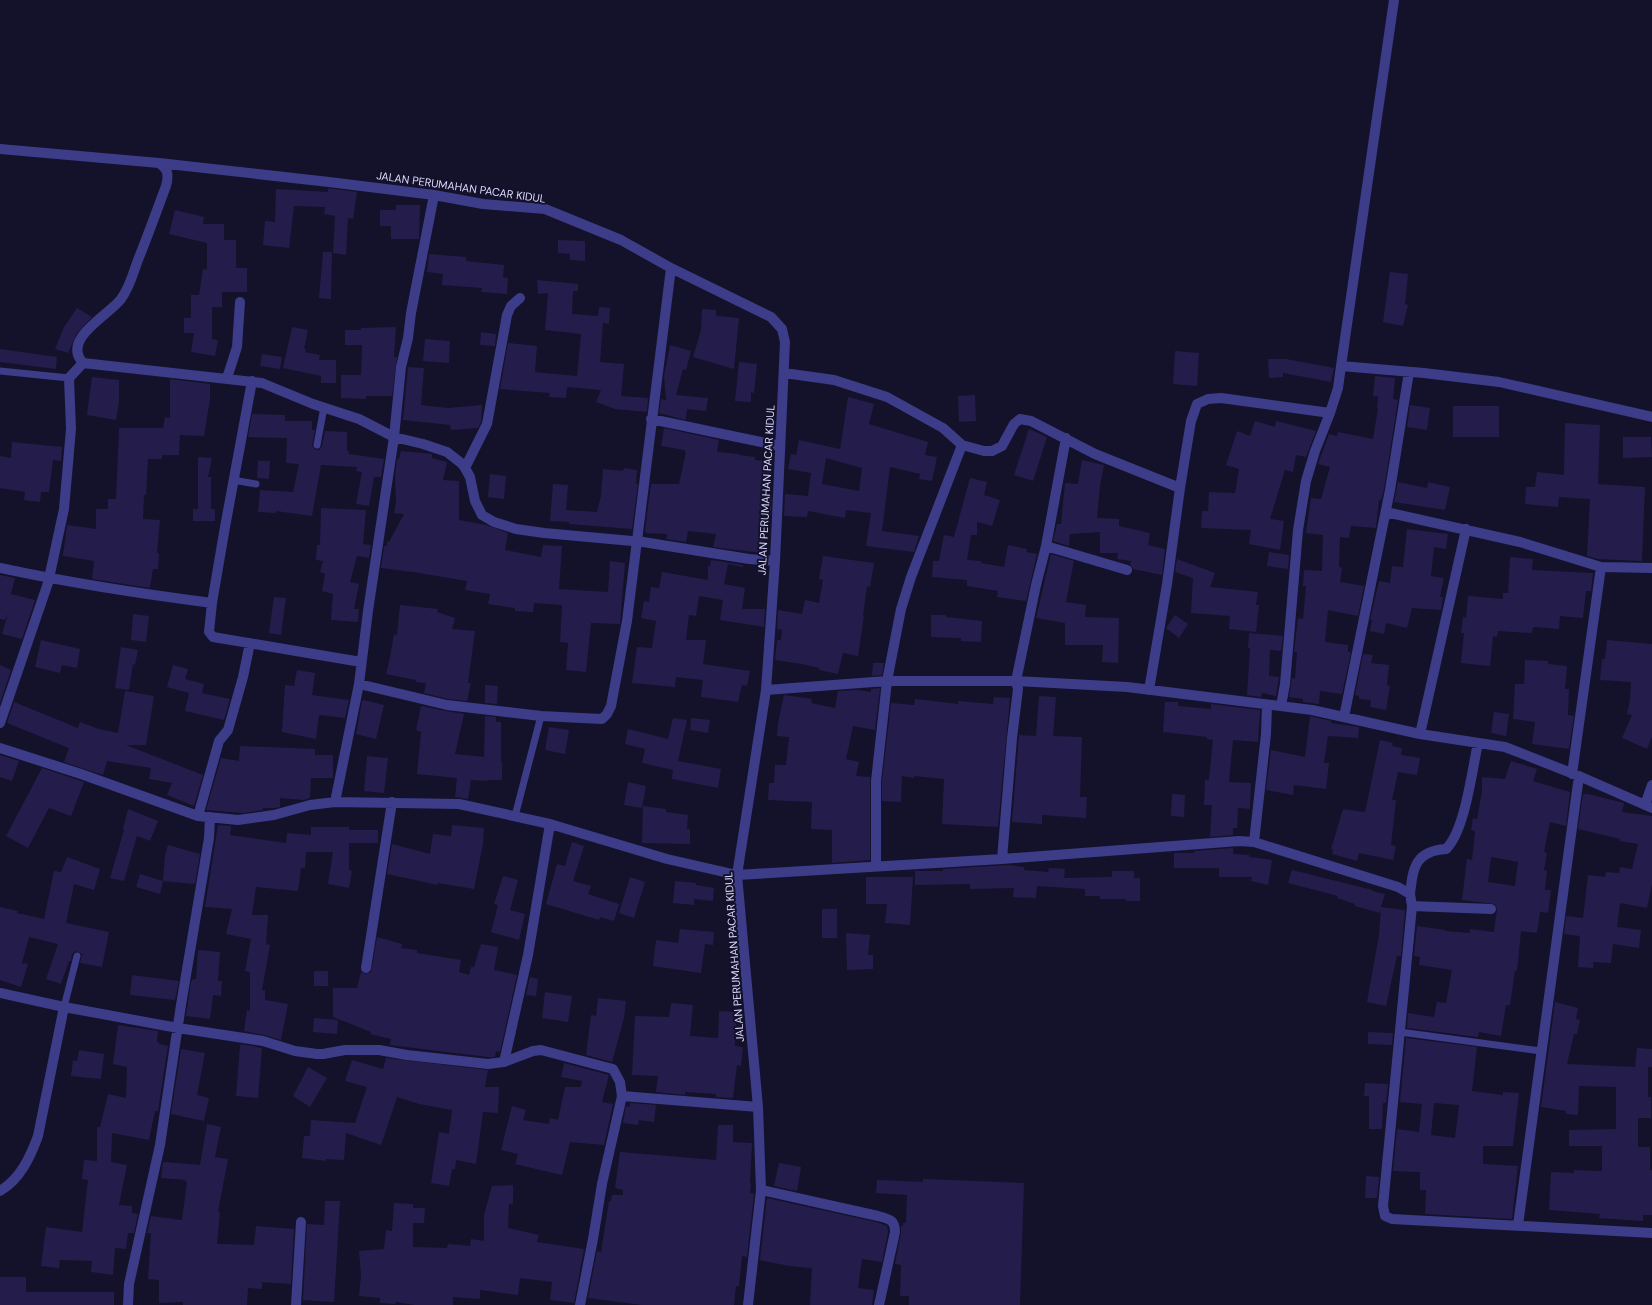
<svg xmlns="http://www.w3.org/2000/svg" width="1652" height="1305" font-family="'DM Sans',sans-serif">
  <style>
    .building { fill: #241d4b; fill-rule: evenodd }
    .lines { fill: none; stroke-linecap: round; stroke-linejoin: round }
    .service { stroke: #3c3c89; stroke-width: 7 }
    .minor { stroke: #3c3c89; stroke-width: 10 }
    .labels { text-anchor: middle; stroke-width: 4; stroke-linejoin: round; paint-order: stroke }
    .street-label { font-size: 11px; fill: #dcdaff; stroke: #14112a }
  </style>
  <rect width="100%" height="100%" fill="#14112a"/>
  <!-- building -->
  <path class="building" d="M328 188 357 192 353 219 348 218 346 255 333 253 335 216 324 214 325 207 294 206 289 248 263 245 265 221 275 222 276 189 328 192Z
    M396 205H420L419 239H391V226H380V210H396Z
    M175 210 204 217 203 224H224V240H236V268H247V292H222V307H212V339L218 340 215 356 191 352 194 333H184V318H191V295H199L203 269 207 270V243L169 234Z
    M558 240 585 241V261L570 260V254L558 253Z
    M323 252H332L331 299 319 298Z
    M429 254 466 257V261L504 265 503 277 508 278 507 294 481 292 482 288 442 285 443 274 427 272Z
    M1390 272 1408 274 1405 304 1408 305 1403 326 1383 322Z
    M537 280 578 284V291H573L572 314 598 316 599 307 610 308 609 324 603 323 600 362 624 364 621 396 648 398 647 412 615 409 596 402 601 390 567 387 566 398 549 397 550 393 500 389 508 343 537 346 535 372 577 376 581 334 545 330 548 293 538 294Z
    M77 308 92 317 77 333 68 353 55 349 64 327Z
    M702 309 716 310V316L739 318 734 369 693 357 701 330Z
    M292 327 308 330 304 349H306L305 352 320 355 319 360H336V383H321V376L283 368Z
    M396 327 394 357H397L392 396H366V399L341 398V375H361L362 345H345V330H361V328Z
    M481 332 496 334 495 346 480 345Z
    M425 339 450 341 449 363 423 361Z
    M670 345 691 351 686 370 683 369 676 395 708 398 706 411 687 409 686 420 659 413 661 399 666 400 664 376Z
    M0 349 57 357 56 369 0 362Z
    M1175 351 1199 353 1197 386 1173 384Z
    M262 354 282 357 280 369 260 366Z
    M1268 359H1286L1334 368 1331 382 1283 373V377L1269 378Z
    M739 362 757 364 754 393 751 392V402L735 401Z
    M408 367 424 368 421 405 448 408 482 405 481 422 478 428 451 430 450 425 403 420Z
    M1375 376 1395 378 1393 399 1398 400 1384 489 1381 500H1379L1376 528 1351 526 1349 538 1340 537 1339 567 1342 568 1340 582 1364 586 1358 616 1328 610 1325 642 1348 645V652H1351L1342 694 1320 691 1319 704 1303 702V699L1289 697 1292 678 1295 679 1297 652H1294L1298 618 1303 619 1306 586H1303L1304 570 1322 571 1323 535 1306 533 1311 498 1321 499 1330 467 1318 464 1329 434 1337 436 1338 432 1373 439 1378 408H1377L1378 396H1373Z
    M92 377 119 380V401L116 420 87 415Z
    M170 379 210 384V399L204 436 180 435 179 455H162V459H148L146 495H144L143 519 160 520 157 553H159L158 569H153L150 588 92 579 94 561 63 556 67 525 96 529V509H108V499H116L119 428H163L165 417 170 418Z
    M975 395 976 421 959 422 958 396Z
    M848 397 874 404 869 424 928 442 925 455 937 457 932 481 919 479 920 474 890 467 882 531 919 536 914 552 866 546 871 513 846 510 845 518 808 511 807 517 784 516 785 494 808 496 811 473 788 469 791 454 796 455 799 440 840 449ZM826 458 862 468 859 491 822 484Z
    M1410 405 1430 408 1427 430 1407 427Z
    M1453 406H1499V437H1453Z
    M252 414 285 415V421H312V430H315L312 446 316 450H319L322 446 325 431 347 432V451H349V454L384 459 381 477H374L369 506 356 504 362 472 356 471 357 467 321 465 312 516 276 511V513L258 512 260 490 293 492 299 464 286 463 287 438 248 437Z
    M1255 421 1275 427 1276 421 1316 431 1306 457 1296 455 1293 472 1285 470 1270 519 1284 521 1280 550 1249 544 1251 530 1201 528 1202 511H1208L1209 492 1235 493 1239 469 1226 465 1237 431 1250 436Z
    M1565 423 1600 425 1598 484 1645 487 1642 561 1598 559 1587 556 1590 499 1559 497 1558 507 1525 504 1526 487H1535L1537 472 1564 475Z
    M664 428 719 440 717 452 739 454V455L755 457V460L773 462 770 494H772L771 515H766L762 553 713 547 716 534 688 531 686 542 666 539 667 534 646 533 645 530 651 484H679L686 452H685V450L661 446Z
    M1029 429 1047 437 1033 481 1014 475Z
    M1623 437H1651L1652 457 1623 458Z
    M12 442 62 447 61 461 53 460 49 492H41L40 502 24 500 25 492 0 488V456L11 458Z
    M401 451 432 454V458L447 462 443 480 459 481V520L486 525 508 533 505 550 541 557 543 545 562 546 559 589 608 592 610 561 625 563 620 624 591 623 586 672 566 670 568 643 560 642 562 605 534 603 533 612 515 611V608L488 604 490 594 465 590 467 581 413 572 381 568 384 546H387V542H389L404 514 394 513 396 502 395 477 397 459H399Z
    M198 457 212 458 208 477H211V509H215V521H193V509H198Z
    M1082 460 1104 465 1100 486 1097 518 1119 519V526L1150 533 1148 545 1165 549 1162 575 1133 569 1130 565 1131 561 1117 559 1118 553H1100V532L1070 534 1069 546 1053 541 1057 524H1061L1065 483 1078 484Z
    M258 461H270L269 479 257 478Z
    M624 468 637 470 636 484H638L632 529 569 524V522L550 521 553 484 568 485 566 510 597 512 601 496 603 469 623 471Z
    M490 474 506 476 504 499 488 497Z
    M970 478 987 482 984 495 1000 500 992 526 977 522V535H971L967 560 981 561V563L1004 567 1008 545 1027 549 1026 552 1037 554 1026 601 997 597 998 591 967 586V580L932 577 933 561H939L944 535 954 537Z
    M1398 482 1427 488 1428 482 1450 487 1445 510 1394 502Z
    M321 508 366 510 363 544 371 545 369 558 357 556 350 582 359 584 354 609H359L358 622 331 620 333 594 322 591 325 574 320 572 323 561 316 560 317 545H320Z
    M1407 529 1448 534 1446 549 1434 547 1431 576 1444 578 1440 597H1443L1441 610 1412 608 1407 628 1386 623 1384 634 1370 631 1372 620H1370L1379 581 1390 583 1392 566 1403 567Z
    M1269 552 1289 555 1288 569 1267 566Z
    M1051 554 1074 561 1066 602 1086 605 1085 617 1119 618 1118 663 1102 662 1103 645H1065V623L1036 618Z
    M823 556 874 563 870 587 867 586 863 616H864L858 656 843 653 838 674 819 670V668L802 664 775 660 777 640H781L782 630 777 629 778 610 802 614 805 600 819 603 823 580 819 579Z
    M1510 557 1533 559 1532 570 1593 573 1591 591H1586L1583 618 1560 616 1559 629 1533 627 1532 633 1498 631 1497 637 1493 636 1490 666 1461 663 1464 633H1461L1463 617 1466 618 1468 596 1503 599V593H1508Z
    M1177 559 1215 573 1210 587 1258 592 1256 605H1259L1256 632 1229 629 1230 616 1191 613 1193 578 1175 572Z
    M711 560 743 565V567L728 564 724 584 745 588 742 609H765L764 627 720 620 723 600 699 596 696 616 689 615 686 640H706L703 664 750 671 747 686 742 685 738 702 701 697 703 680 676 677 675 687 632 683 637 647 652 648 656 621 641 618 644 601 649 602 651 587 659 588 662 572 708 580V566H710Z
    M0 575 15 578 11 594 35 600 22 639 2 634 8 613 5 620 0 619Z
    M274 597 286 598 281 635 269 633Z
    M400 605 438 609 437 612 455 618 452 629 475 631 468 683H471L467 701 448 699 424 693 426 683 416 682V680L386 674 390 657 394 634 397 635Z
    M133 614 149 616 146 642 131 640Z
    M931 615H946V617L982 621 981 642 961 641V638L931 637Z
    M1175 615 1188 624 1179 638 1166 628Z
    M1249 633 1283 636 1281 651 1270 650 1269 676 1279 677 1276 696 1262 693 1261 697 1247 695 1250 648H1248Z
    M41 640 80 649 77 668 62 665 60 673 35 667Z
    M1607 640 1652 644V737L1647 749 1622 738 1632 715 1627 714 1630 700 1631 682 1600 680 1602 659H1605Z
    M121 647 138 650 135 665 133 664 129 690 115 688Z
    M1363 654 1373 655 1371 663 1389 665 1387 685 1390 686 1386 710 1370 707 1371 700 1359 699V696L1355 695Z
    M1525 660 1548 661V664L1567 666 1565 689H1569L1568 715 1574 716 1569 749 1532 744 1535 722 1513 719 1515 684H1524Z
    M873 663H884L882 675 872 676Z
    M0 665 11 670 0 703Z
    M173 665 188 669 185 679 204 684 202 693 230 699 224 720 185 711 189 693 167 687Z
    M297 670 315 673 312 695 349 700 345 718 319 715 316 739 282 732 285 685 294 686Z
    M485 685 498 686 497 704 485 703Z
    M880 688 875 730 853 726 846 759 859 762 856 776 870 777V860L832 863V830L811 829 812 802 768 800 769 783H774L775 765H786L789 737 777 736 778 723 784 695 812 699 811 703 835 708 838 691 858 690 871 692V689Z
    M125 691 154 696 146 745H126L203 775 194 806 167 795 172 783 149 779 151 768 107 761 103 775 64 762 69 748 7 723 14 702 78 728 80 722 99 729 118 733Z
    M1039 696 1056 697 1053 736 1082 737 1080 797H1087L1086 818 1042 815V824L1012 822 1019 735 1036 736Z
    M994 697 1010 698 998 827 942 824 944 779 914 776V778L902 776 901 802 882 801V781L891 703 914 705 915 699 958 704V701L993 704Z
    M364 700 384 705 376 739 356 734 362 701Z
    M1165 702H1178V706L1211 709V704L1260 710 1258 742 1233 740 1229 782 1251 783 1250 809 1238 808 1237 828H1233V835L1210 837 1212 805H1204L1205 780H1209L1213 740 1207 739V737L1163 732Z
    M421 706 446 711 464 714 455 754 484 757 485 716 496 717V722H501V762H502V780H488L487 781 471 780 468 799 455 797 457 778 417 774 421 732 416 730Z
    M1494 712 1509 714 1506 736 1491 733Z
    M1310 716 1331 721V723L1359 727 1358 738 1328 736 1324 763H1329L1326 789 1294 785 1293 795 1266 790 1271 750 1305 757Z
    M673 718 687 720 678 761 721 769 718 788 672 779 673 770 642 763 645 749 625 744 628 729 668 739Z
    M691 718 710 720 708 733 690 730Z
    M549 727 569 730 565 754 545 750Z
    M1380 740 1393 743 1392 746 1402 748 1401 755 1420 758 1417 775 1398 772 1392 800H1396L1391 845 1396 846 1393 860 1359 853 1357 861 1332 854 1333 849H1331L1343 809 1365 812Z
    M240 746 315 749V755H333V778H311L310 798 304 800 280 798V807L275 808H263V810L244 813 206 810 221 758 239 761Z
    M0 755 19 761 12 781 0 777Z
    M367 756 388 758 384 793 364 791Z
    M1511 761 1537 769 1533 781 1570 792 1566 826 1550 822 1544 852 1547 853 1544 870 1547 871 1545 890H1551L1548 913 1540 912 1537 933 1521 931 1517 971H1515L1510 1005H1506L1501 1036 1479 1032 1478 1037 1407 1028 1408 1013 1434 1017 1437 1002 1446 1003 1452 970 1419 965 1420 957 1414 956 1417 926 1446 930 1445 931 1470 933V929L1494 932 1497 909 1495 904 1462 900 1467 859 1472 860 1475 831 1471 830 1473 818 1477 819 1482 791V777L1505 779ZM1491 857 1518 862 1515 886 1488 882Z
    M42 768 84 782 71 816 49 808 28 848 6 836Z
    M628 782 646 786 642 808 624 805Z
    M1172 794 1185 795 1184 817 1171 816Z
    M1583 794H1588L1624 803 1622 812 1652 816V884L1647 908 1620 903 1617 927 1641 930 1639 948 1613 944 1611 963 1593 962V968L1578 967 1580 936 1564 934 1566 916 1583 918 1588 875 1605 877 1606 872 1619 873 1620 867 1632 869 1638 844 1620 841V839L1578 829Z
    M643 806 666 809V812L688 815 687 829H690V844L642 843Z
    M128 809 158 821 150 841 137 836 124 881 110 878 124 830 123 829Z
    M218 825 231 826 230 835 286 843 287 833 311 835V827H349V830H378V843H349V870L352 871 349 888 328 884 333 852H306L305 868H301L298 891 256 887 252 915H268L266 944 270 945 262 990H265V1000L288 1004 281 1040 264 1035 244 1031 247 1010 250 1011V972L245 971 251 939 226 934 232 909 205 907Z
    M452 825 484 828 483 844 474 889 438 883V885L387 874 392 844 430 854 433 834 451 836Z
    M572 842 584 846 573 881 591 886 588 894 619 904 614 921 600 917 599 920 546 904 557 864 565 866Z
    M168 845 200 854 195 884 163 881 160 894 136 887 140 874 163 881 165 855Z
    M1233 848V854L1249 855V857L1272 860 1268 885 1251 881 1252 877H1219V868H1174V853H1194V851Z
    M67 857 100 869 94 890 74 884 66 923 109 932 102 967 80 963 82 954 76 951 72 954 71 961H69L61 984 46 979 58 944 29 937 22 963 28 964 21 987 0 980V907L18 911 17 913 44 919 54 871 61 872Z
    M1008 865 1024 867V870L1048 872 1049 868 1065 869 1064 878 1112 877V871H1134V878H1140V901H1126V899H1100V896H1085V889L1037 886 1036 898 1013 897 1014 888 970 889V884L915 885V871H943V869Z
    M1292 870 1373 890 1372 891 1385 894 1381 907 1405 910 1401 956H1397L1386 1006 1367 1002 1379 935 1381 908 1380 913 1355 906V904L1337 898 1338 896 1288 883Z
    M503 876 518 880 510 910 525 914 519 940 491 932 498 905 494 904Z
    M630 877 645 882 634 918 619 913Z
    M866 877H913L910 925 885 923 887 904H866Z
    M675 881 696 883V885L714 888 713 901 694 899V905L673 903Z
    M822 909H837V938H822Z
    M680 929 714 932 713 945 705 944 701 973 653 966 656 940 678 943Z
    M846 933 870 935 868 955H873V969L847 970Z
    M377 937 402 944 401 948 417 950V953L461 960 459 972 469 975 471 967H474L481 944 498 947 494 970 517 975 500 1052 496 1051 495 1057H488L390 1045 391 1039 370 1034 371 1032 333 1017V988H357L361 972 365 974 371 972Z
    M198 950 220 952 218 981H222L221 996 213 995 210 1019 186 1016 191 982 193 979H196Z
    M314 971H328V986H314Z
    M132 975 179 981 175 1000 130 995Z
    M530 977 538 979 536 996 526 995Z
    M545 992 572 996 568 1022 542 1018Z
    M598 998 626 1001 624 1018 612 1062 586 1055 591 1015 596 1016Z
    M1555 1002 1578 1008 1576 1019 1580 1020 1577 1034H1574L1567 1064 1635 1067 1637 1048 1652 1049V1067H1648V1097H1651V1118H1638V1147H1650V1170H1652V1215H1643V1221L1599 1218 1600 1214 1549 1210 1551 1172 1574 1173V1170L1602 1171V1146H1569V1130L1616 1129V1087L1579 1086 1578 1115 1566 1114V1111L1541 1107Z
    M671 1003 693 1005 690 1036 718 1038 719 1011 737 1012 735 1046 743 1047 741 1066 737 1065 733 1098 716 1097V1094L685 1092V1095L656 1092 658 1076 632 1075 635 1016 669 1017Z
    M314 1018 338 1020 337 1034 313 1032Z
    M118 1025 158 1031 157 1042H159V1044L168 1046 158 1111H155L149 1140 112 1133 111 1162 127 1165 119 1205 132 1206V1213L138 1214 134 1233H128L126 1249 115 1248 113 1275 91 1272 92 1261 60 1260 59 1268 41 1266 46 1227 82 1232 88 1180 82 1179 84 1160 97 1161V1127H100L108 1094 126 1098 127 1067 113 1064Z
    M1368 1032 1393 1033 1392 1045 1368 1044Z
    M1406 1038 1477 1047 1472 1091 1503 1095V1092L1519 1093 1513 1146H1483V1164L1518 1166 1512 1219 1425 1214 1426 1190H1420V1172L1393 1171 1397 1129 1419 1132 1422 1104 1400 1102ZM1434 1103 1459 1105 1455 1138 1431 1135Z
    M241 1044 262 1048 258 1098 236 1096 240 1046Z
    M181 1049 205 1053 197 1095 209 1098 204 1121 171 1114Z
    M79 1050 104 1054 101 1079 71 1076 73 1060 77 1061Z
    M386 1058 488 1070 485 1087H499L498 1113 483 1112 476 1164 456 1160 455 1169H452L449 1186 431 1183 439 1132 449 1134 452 1110 419 1104 397 1097 381 1145 346 1133 344 1160 326 1159V1161L302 1158 304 1136H310L311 1120 355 1123 367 1087 345 1081 352 1060 383 1069Z
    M564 1063 609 1075 602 1102 613 1104 604 1145 570 1142 562 1175 515 1164 518 1154 501 1150 512 1106 526 1110 523 1120 549 1124 550 1118 558 1120 565 1087H581L582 1081 561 1077Z
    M308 1067 327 1078 310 1107 293 1096Z
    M1365 1083 1388 1084 1386 1103H1383L1382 1129H1369V1096H1364Z
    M630 1103 656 1105 654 1122 639 1120 638 1125 623 1123 626 1106 630 1107Z
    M207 1124 221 1127 215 1157 228 1159 218 1212H220L217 1244 254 1245 256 1226 294 1229 291 1284 262 1282V1289L248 1288 247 1305H183V1302L159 1303V1280L148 1279 151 1233H147L151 1216 182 1220 187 1182H185L186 1180 161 1178 163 1162 200 1165Z
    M718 1125H733V1142L752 1143 750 1183H751L750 1193 754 1194 747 1257 742 1256 739 1286H736L734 1305H642L588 1298 597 1251 601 1252 609 1201H611L612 1195H623V1190L615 1188 620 1152 716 1160Z
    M779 1163 801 1167 797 1191 774 1186Z
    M1366 1176 1379 1177 1377 1198H1365Z
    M923 1179 1024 1183 1020 1305H909V1296H900L901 1265 895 1264 901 1233V1226H903V1223H906L907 1195 876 1193 877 1180 923 1182Z
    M513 1185V1204H509L508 1228 539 1235 537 1242 584 1249 574 1303 550 1300 552 1282 520 1278 518 1295 480 1290V1299L453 1297V1305H415L396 1302 395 1304 380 1303V1298L359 1296 361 1275 359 1251 384 1249 386 1230 392 1231 394 1203 413 1204V1208H425L424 1223H413V1247L447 1248 448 1244 470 1246 471 1239 484 1241V1215L492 1186Z
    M767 1198 876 1222 887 1226 888 1232 882 1262 862 1259 858 1288 874 1290 872 1305H810L812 1268 789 1266 760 1260Z
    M325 1201H340L334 1302 303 1300 307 1224 324 1225Z
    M0 1277H26V1292H114V1305H0Z"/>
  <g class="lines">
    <!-- service -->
    <path class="service" d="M0 371 69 378
      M317 445 324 407
      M233 480 256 484
      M515 816 541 716
      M64 1007 77 956
      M1400 1032 1541 1051"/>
    <!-- minor -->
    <path class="minor" d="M0 149 159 163 329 182 434 195 483 204 545 209 621 240 671 268 771 317 782 329 785 342 775 561 766 690 737 875 758 1107 761 1190 748 1305
      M83 363 262 383 313 404 359 419 394 437 423 444 447 452 461 463 465 468 470 477 475 501 482 515 494 522 516 529 544 533 643 542 749 559 775 561
      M1341 366 1424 373 1499 382 1652 417
      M784 373 834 380 887 397 943 428 962 445 984 451H992L1002 446 1014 424 1020 419 1031 421 1095 454 1180 488 1191 421 1197 404 1208 399 1221 398 1330 413 1338 388 1341 366 1394 0
      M227 378 237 347 240 302
      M252 381 225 527 212 603 209 632 213 637 361 662
      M651 419 780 446
      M465 468 487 424 507 315 511 306 520 298
      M1386 512 1520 542 1601 567 1652 568
      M1046 546 1127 570
      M0 568C70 583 141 594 212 603
      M359 684 447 705 541 716 602 719 607 714 611 706 627 621 671 268
      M766 690 887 681H1016L1127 687 1312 710 1420 734 1505 747 1579 776 1652 808
      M1149 690 1167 584 1180 488
      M1281 706 1285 684 1298 530 1306 481 1315 451 1330 413
      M1344 717 1390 490 1409 372
      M0 723 48 583 64 509 71 429 69 378 83 363C61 339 108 316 121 299 130 287 133 273 138 260 148 235 157 210 166 186 169 175 168 169 159 163
      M1420 734 1466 529
      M0 748 81 774 198 816 238 820 274 815 310 805 335 802 459 804 550 824 667 859 737 875 1002 859 1239 841 1254 842 1398 887 1410 894 1412 906 1383 1206 1385 1216 1392 1219 1652 1233
      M1572 774 1601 567
      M335 802 359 684 368 611 394 437 401 367 408 338 411 313 434 195
      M1645 805 1652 785
      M198 816 219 741 228 730 243 677 250 643
      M1254 842 1266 734 1267 705
      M1002 859 1012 738 1018 689 1016 681 1036 585 1046 546 1066 438
      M876 867V781L887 681 901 609 911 577 962 445
      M1410 894C1413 868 1415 851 1446 849 1465 831 1472 770 1478 743
      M1412 906 1491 909
      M366 968 392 802
      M0 993 64 1007 38 1136C30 1158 20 1179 0 1191
      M64 1007 178 1028 263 1041 295 1051 317 1054H323L345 1050H379L407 1055 488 1064 504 1062 533 1051 541 1050 613 1069 620 1082 622 1096 602 1184 593 1239 580 1305
      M504 1062 528 955 550 824
      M622 1096 758 1107
      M761 1190 878 1216C888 1219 895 1219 895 1232L879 1305
      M1518 1225 1579 776
      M128 1305 129 1284 160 1145 181 1005 209 838 210 817
      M296 1305 301 1222"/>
  </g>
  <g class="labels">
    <!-- street labels -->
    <g class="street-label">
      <text transform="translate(461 187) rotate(8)" y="4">JALAN PERUMAHAN PACAR KIDUL</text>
      <text transform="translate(766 490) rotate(-87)" y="4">JALAN PERUMAHAN PACAR KIDUL</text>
      <text transform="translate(734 957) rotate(-94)" y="4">JALAN PERUMAHAN PACAR KIDUL</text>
    </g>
  </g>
</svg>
